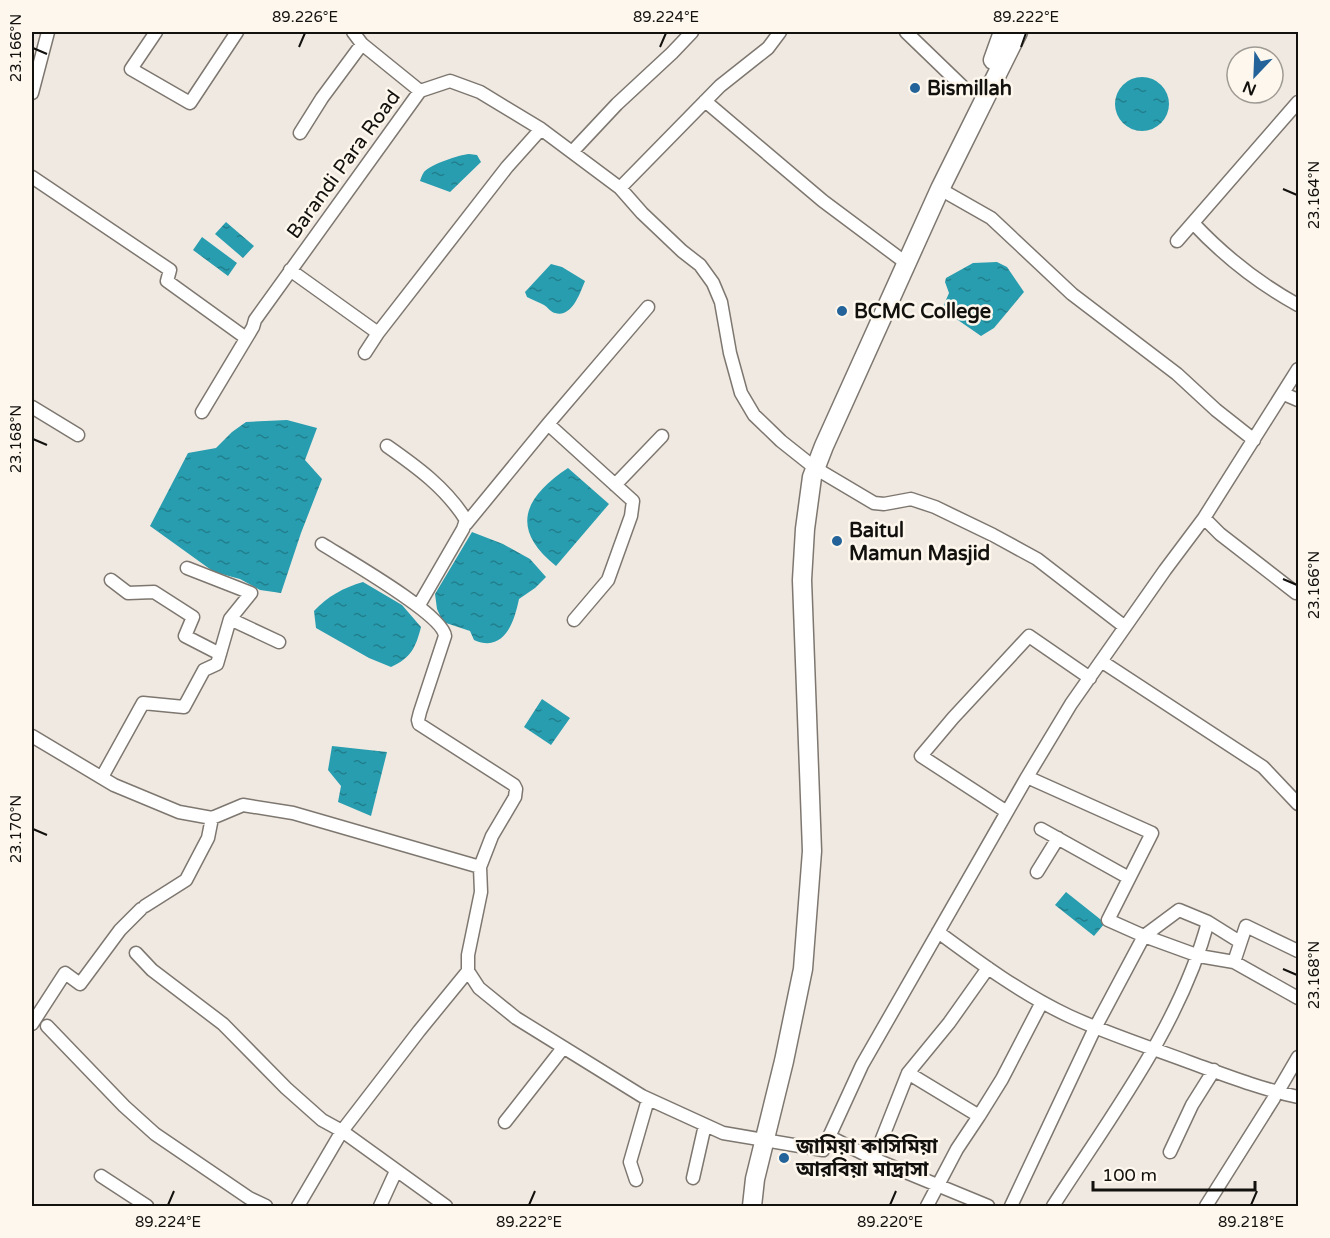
<svg xmlns="http://www.w3.org/2000/svg" width="1330" height="1238" font-family="'Varela Round','Noto Sans Bengali',sans-serif">
  <style>
    .water { fill: url(#water-ripples) }
    .lines { fill: none; stroke-linecap: round; stroke-linejoin: round }
    .minor-casing { stroke: #7d7770; stroke-width: 15 }
    .highway-casing { stroke: #7d7770; stroke-width: 21 }
    .minor { stroke: #fff; stroke-width: 12 }
    .highway { stroke: #fff; stroke-width: 18 }
    .ticks { fill: none; stroke: #13110e; stroke-width: 2 }
    .poi-dot { fill: #236399; stroke: #fdf7ee; stroke-width: 2 }
    .labels { text-anchor: middle; stroke-width: 5; stroke-linejoin: round; paint-order: stroke }
    .poi-label { font-size: 20px; font-weight: bold; fill: #13110e; stroke: #fdf7ee; text-anchor: start }
    .street-label { font-size: 20px; fill: #13110e; stroke: #fdf7ee }
    .neatline { fill: none; stroke: #13110e; stroke-width: 2 }
    .ticks-label { font-size: 15px; text-anchor: middle; fill: #13110e }
  </style>
  <defs>
    <pattern id="water-ripples" width="26" height="14" patternUnits="userSpaceOnUse" patternTransform="scale(1.5)"><rect width="26" height="14" fill="#289daf"/><path d="M2 4q2-2 4 0t4 0M15 11q2-2 4 0t4 0" fill="none" stroke="#217f8d"/></pattern>
  </defs>
  <rect width="100%" height="100%" fill="#f0e9e1"/>
  <!-- water -->
  <path class="water" d="M1115 104a27 27 0 1 1 54 0a27 27 0 1 1-54 0Z
    M469 154 477 155 481 162 450 192 420 181C421 178 422 175 424 172 431 164 459 155 469 154Z
    M226 222 254 246 243 258 215 234Z
    M202 237 237 263 228 276 193 250Z
    M997 262 1007 267 1024 292 994 328 981 336 942 309 949 293 945 282 946 278 973 263Z
    M551 264 562 267 585 281C580 293 572 318 555 313 550 312 548 307 544 305 539 302 532 300 527 297L525 292Z
    M287 420 317 428 305 460 322 479 301 533 281 593 260 590 240 579 214 572 150 526 188 453 216 448 232 432 246 422Z
    M568 468 609 504 556 566C510 529 523 498 568 468Z
    M472 532 503 544 530 559 546 577 535 588 519 599C514 623 504 653 474 640L470 631 443 622 437 609 435 594Z
    M363 582 402 605 421 627C416 647 411 658 391 667L369 658 316 628 314 611C328 596 343 588 363 582Z
    M542 699 570 718 551 745 524 727Z
    M332 746 387 752 371 816 338 802 341 786 328 770Z
    M1066 892 1105 923 1094 936 1055 905Z"/>
  <g class="lines">
    <!-- minor casing -->
    <g class="minor-casing">
      <path id="minor" d="M156 32 131 69 190 103 237 32
        M353 32 362 44 420 91
        M906 32 963 87
        M32 93 48 32
        M705 101 823 201 906 263
        M300 133 322 98 362 44
        M572 152 617 104 672 53 692 32
        M32 177 170 270 167 281 246 338
        M620 188 720 86 768 48 780 32
        M940 189 991 218 1072 294 1177 374 1216 410 1254 440
        M1193 223C1224 256 1258 283 1298 305
        M1177 241 1298 102
        M290 270 378 333
        M365 353 378 333 507 167 541 129
        M1284 394 1298 400
        M32 407 78 435
        M202 412 253 327 255 320 420 91 450 81 480 92 541 129 620 188 642 213 682 251 700 265 713 283 721 302 730 353 741 393 754 415 781 441 815 468 874 503 884 504 911 499 935 507 993 535 1037 559 1125 627
        M548 424 633 501 631 516 608 580 574 620
        M387 446C417 467 446 488 466 520L463 529 419 605
        M615 485 662 436
        M1204 518 1220 534 1296 593
        M466 524 548 424 648 307
        M322 544C344 558 443 614 445 636L420 712 418 720 419 724 514 785 516 789 515 797 492 836 480 867 481 892 468 955V971L479 988 516 1018 642 1096 723 1133 823 1150 862 1065 1027 777 1071 704 1165 570 1204 518 1298 369
        M187 568 251 593 230 619
        M111 580 128 593 154 592 193 617 185 636 220 654
        M1101 661 1263 767 1298 804
        M32 736 114 785 179 812 212 818 243 805 293 813 480 867
        M102 777 143 703 184 707 204 670 217 664 230 619 279 642
        M1007 812 921 756 953 718 1029 636 1090 678
        M1041 829 1129 878
        M1037 872 1058 838
        M145 906 186 880 208 838 212 818
        M1208 922 1240 942
        M938 932C980 963 1022 994 1069 1016 1108 1034 1149 1047 1189 1062 1225 1075 1261 1089 1298 1097
        M1144 936 1199 956 1234 962 1298 998
        M136 953 152 970 223 1024 286 1088 322 1120 342 1131 446 1206
        M1234 962 1246 926 1298 951
        M32 1024 65 973 80 984 120 930 141 909
        M47 1026 124 1106 155 1134 249 1198 266 1206
        M908 1073 979 1116 1002 1079 1042 1002
        M1277 1093 1298 1057
        M505 1122 563 1048
        M830 1137 874 1159 908 1073 949 1023 988 968
        M1170 1152 1192 1105 1214 1070
        M874 1159 988 1206
        M101 1176 147 1206
        M693 1178 705 1125
        M636 1180 630 1162 647 1103
        M298 1206 342 1131 419 1031 468 971
        M380 1206 396 1171
        M927 1206 957 1149 979 1116
        M1011 1206 1095 1028 1144 936 1108 920 1152 833 1027 777
        M1053 1206C1110 1117 1180 1026 1208 922L1179 910 1144 936
        M1206 1206 1274 1098"/>
    </g>
    <!-- highway casing -->
    <g class="highway-casing">
      <path id="highway" d="M993 60 1003 32
        M752 1206 755 1179 784 1061 803 969 812 851 802 580 805 529 812 477 824 446 940 189 1018 32"/>
    </g>
    <!-- minor -->
    <use href="#minor" class="minor"/>
    <!-- highway -->
    <use href="#highway" class="highway"/>
  </g>
  <!-- ticks -->
  <path class="ticks" d="M299 47 305 33M660 47 666 33M1021 47 1026 33M33 48 47 54M1283 189 1297 195M33 439 47 445M1283 579 1297 585M33 829 47 835M1283 969 1297 975M168 1205 174 1191M529 1205 535 1191M890 1205 896 1191M1251 1205 1257 1191"/>
  <!-- markers -->
  <g class="poi-dot">
    <circle cx="915" cy="88" r="6"/>
    <circle cx="842" cy="311" r="6"/>
    <circle cx="837" cy="541" r="6"/>
    <circle cx="784" cy="1158" r="6"/>
  </g>
  <g class="labels">
    <!-- poi labels -->
    <g class="poi-label">
      <text x="927" y="95">Bismillah</text>
      <text x="854" y="318">BCMC College</text>
      <text x="849" y="537">Baitul<tspan x="849" dy="23">Mamun Masjid</tspan></text>
      <text x="796" y="1153">জামিয়া কাসিমিয়া<tspan x="796" dy="23">আরবিয়া মাদ্রাসা</tspan></text>
    </g>
    <!-- street labels -->
    <g class="street-label">
      <text transform="translate(343 164) rotate(-54)" y="7">Barandi Para Road</text>
    </g>
  </g>
  <!-- border -->
  <rect width="1330" height="1238" fill="none" stroke="#fdf7ee" stroke-width="66"/>
  <!-- north arrow -->
  <g transform="translate(1255 75) rotate(203)"><circle r="28" fill="#fdf7ee" stroke="#9f9b94" stroke-width="1.5"/>
  <path d="M0-4.5L10 22L0 15L-10 22Z" fill="#236399"/>
  <text y="-9" font-size="16" font-weight="bold" text-anchor="middle" fill="#13110e">N</text>
  </g>
  <!-- scale -->
  <path d="M1093 1181v9h162v-9" fill="none" stroke="#13110e" stroke-width="3"/>
  <text x="1102" y="1181" font-size="18" fill="#13110e" stroke="#fdf7ee" stroke-width="4.5" paint-order="stroke">100 m</text>
  <rect x="33" y="33" width="1264" height="1172" class="neatline"/>
  <g class="ticks-label">
    <text x="305" y="22">89.226°E</text>
    <text x="666" y="22">89.224°E</text>
    <text x="1026" y="22">89.222°E</text>
    <text transform="translate(16 48) rotate(-90)" y="5">23.166°N</text>
    <text transform="translate(1314 195) rotate(-90)" y="5">23.164°N</text>
    <text transform="translate(16 439) rotate(-90)" y="5">23.168°N</text>
    <text transform="translate(1314 585) rotate(-90)" y="5">23.166°N</text>
    <text transform="translate(16 829) rotate(-90)" y="5">23.170°N</text>
    <text transform="translate(1314 975) rotate(-90)" y="5">23.168°N</text>
    <text x="168" y="1227">89.224°E</text>
    <text x="529" y="1227">89.222°E</text>
    <text x="890" y="1227">89.220°E</text>
    <text x="1251" y="1227">89.218°E</text>
  </g>
</svg>
